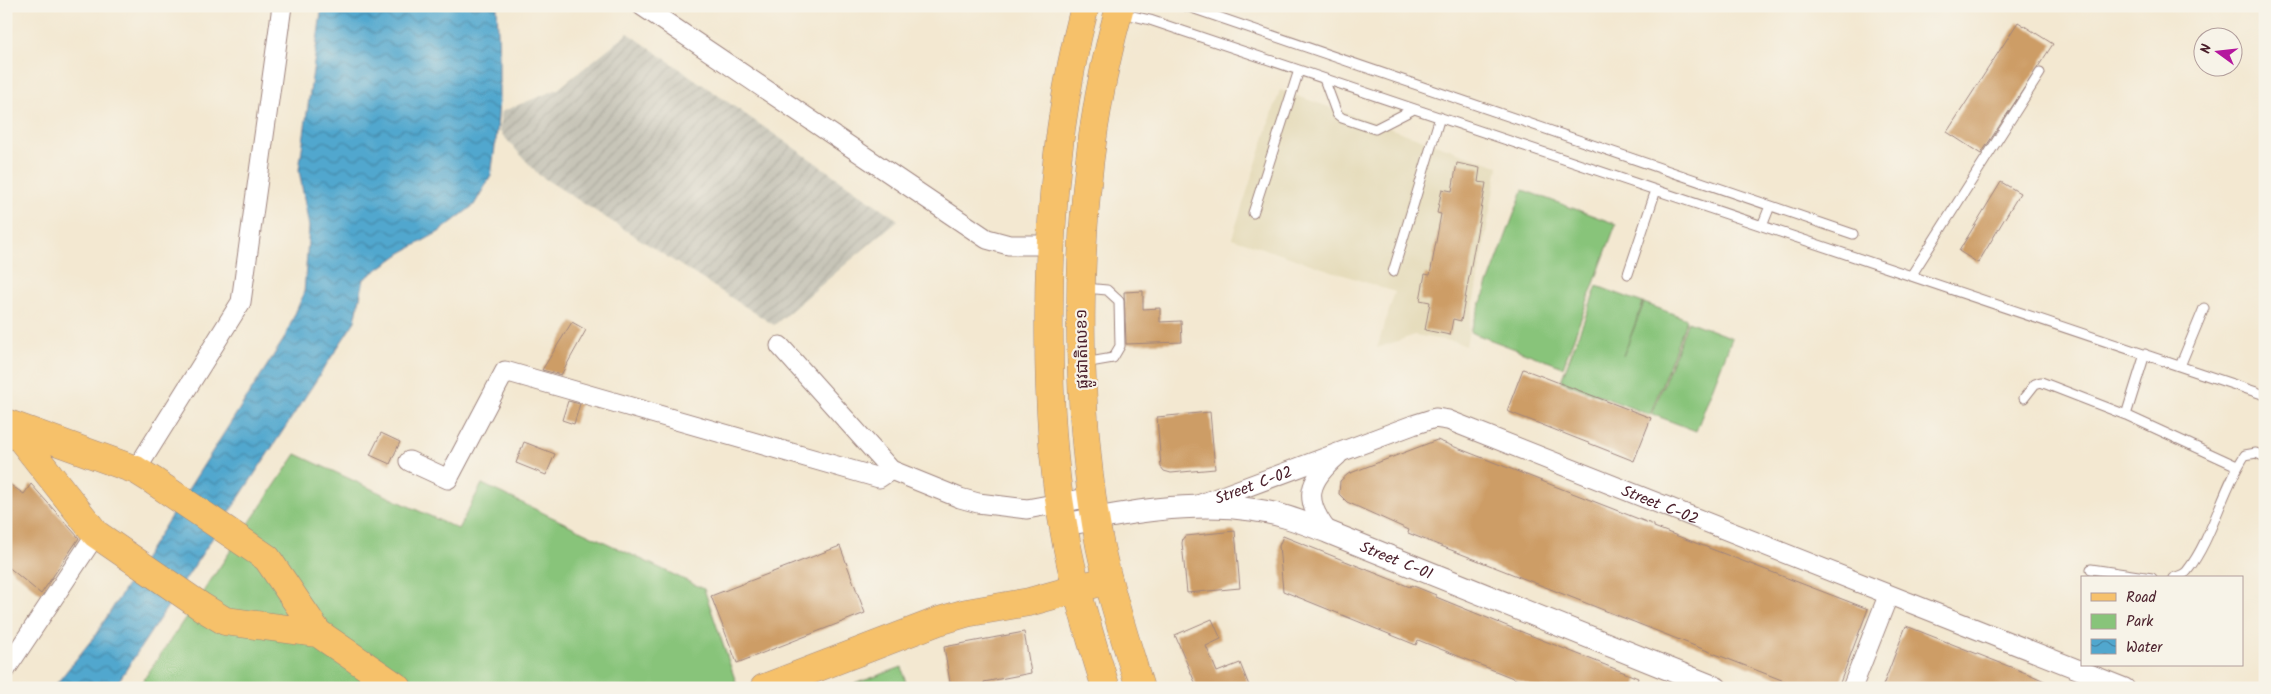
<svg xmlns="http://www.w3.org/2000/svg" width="2271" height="694" font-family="Kalam,'Noto Sans Khmer',sans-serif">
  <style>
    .built { fill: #e5dbba }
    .industrial { fill: url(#industrial-furrows) }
    .green { fill: #88c47a; stroke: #697252 }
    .water { fill: url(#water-waves); stroke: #4e637c }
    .building { fill: #cd9d66 }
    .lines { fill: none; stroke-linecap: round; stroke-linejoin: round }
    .service-casing { stroke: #9e847e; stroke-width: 11 }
    .minor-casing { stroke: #9e847e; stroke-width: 21 }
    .tertiary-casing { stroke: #9e847e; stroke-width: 24 }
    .primary-casing { stroke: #9e847e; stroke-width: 29 }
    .trunk-casing { stroke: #9e847e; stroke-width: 29 }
    .service { stroke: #fff; stroke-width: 9 }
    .minor { stroke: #fff; stroke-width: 19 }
    .tertiary { stroke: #fff; stroke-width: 22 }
    .primary { stroke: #f6c16b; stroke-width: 28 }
    .trunk { stroke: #f6c16b; stroke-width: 28 }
    .labels { text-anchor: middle; stroke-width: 4.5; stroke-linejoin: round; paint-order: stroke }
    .street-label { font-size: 16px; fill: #4a1f2b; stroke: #f7f3e8 }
  </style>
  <defs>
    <pattern id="industrial-furrows" width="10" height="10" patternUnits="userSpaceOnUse" patternTransform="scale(1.25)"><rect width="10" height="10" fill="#c7c5b8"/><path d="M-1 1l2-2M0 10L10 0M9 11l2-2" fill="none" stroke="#aca99e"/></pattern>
    <pattern id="water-waves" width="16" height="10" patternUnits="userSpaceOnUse" patternTransform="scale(1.25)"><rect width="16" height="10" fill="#51a7ce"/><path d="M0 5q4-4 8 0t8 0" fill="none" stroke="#4587a7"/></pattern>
  </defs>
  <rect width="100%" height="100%" fill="#f7f3e8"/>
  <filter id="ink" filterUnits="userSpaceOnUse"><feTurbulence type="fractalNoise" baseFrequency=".02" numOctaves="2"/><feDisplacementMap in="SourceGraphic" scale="10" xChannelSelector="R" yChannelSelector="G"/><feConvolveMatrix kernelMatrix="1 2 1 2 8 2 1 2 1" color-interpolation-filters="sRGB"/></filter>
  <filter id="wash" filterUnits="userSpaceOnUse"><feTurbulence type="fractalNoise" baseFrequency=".0096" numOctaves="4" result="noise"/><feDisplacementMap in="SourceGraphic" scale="20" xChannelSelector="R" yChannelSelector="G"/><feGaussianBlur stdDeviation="1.12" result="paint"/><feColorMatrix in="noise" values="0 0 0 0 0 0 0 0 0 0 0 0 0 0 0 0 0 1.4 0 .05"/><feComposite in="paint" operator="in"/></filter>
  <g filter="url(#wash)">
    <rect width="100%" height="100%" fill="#f3e8d1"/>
    <!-- built -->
    <path class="built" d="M1280 90 1498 166 1466 346 1456 342 1415 335 1377 348 1395 292 1232 238Z"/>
    <!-- industrial -->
    <path class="industrial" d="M628 33 898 220 774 325 539 175 499 131 501 112 558 89Z"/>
    <!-- green -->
    <path class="green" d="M1523 190 1616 224 1563 367 1470 332Z
      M1597 286 1643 303 1623 356 1644 303 1687 319 1650 415 1561 381Z
      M1688 321 1732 338 1696 431 1652 414Z
      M296 454 458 529 482 484 704 589 738 688H138Z
      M902 667 907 688H843Z"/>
    <!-- water -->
    <path class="water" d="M322 6H497L499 57V98L497 132 491 176 474 205 439 232 401 253 364 279 355 321 114 688H53L94 637 284 339 304 293 309 227 299 170Z"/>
    <g id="blocks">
      <!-- building -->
      <path class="building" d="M2018 22 2053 44 1981 154 1947 132Z
        M1457 163 1480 168 1478 182 1486 183 1461 321 1453 319 1450 335 1425 330 1430 302 1420 300 1425 274 1430 275 1441 214 1437 213 1442 189 1452 191Z
        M2001 182 2020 193 1978 263 1959 251Z
        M1143 291V309L1160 308V322L1181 321 1182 342 1126 344 1124 292Z
        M572 322 586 330 561 375 542 370Z
        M1523 369 1651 418 1634 461 1507 411Z
        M568 401 580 404 574 424 562 420Z
        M1210 412 1215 469 1171 473 1164 471 1161 467 1157 417Z
        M381 433 400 442 390 464 370 455Z
        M1437 440 1654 525V527L1868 609 1838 688H1802L1728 659 1408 533 1409 530 1347 502 1339 494 1340 481 1348 474Z
        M524 442 555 454 546 475 516 463Z
        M6 482 24 494 31 484 79 538 41 594 6 565Z
        M1235 531 1240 588 1187 593 1182 543 1183 538 1186 536Z
        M1283 536 1410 587 1411 585 1436 595V597L1512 628 1638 678 1635 688H1538L1418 640 1416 645 1283 591 1279 546Z
        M840 546 865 613 737 663 711 596Z
        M1212 619 1221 639 1206 646 1217 672 1240 663 1250 688H1198L1194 680 1175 635Z
        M1906 626 2031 675 2060 688H1882Z
        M1024 632 1031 673 984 682 985 688H951L944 647Z"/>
    </g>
  </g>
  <g filter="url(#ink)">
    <use href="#blocks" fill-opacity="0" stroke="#9e847e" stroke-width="1"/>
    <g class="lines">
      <!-- service casing -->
      <g class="service-casing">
        <path id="service" d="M1186 6 1853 234
          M1121 13 1150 20 2265 395
          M1324 79 1337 114 1342 118 1375 129 1414 109
          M1253 213 1299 70
          M1762 226 1770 206
          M1393 272 1440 117
          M1628 274 1656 190
          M1911 276 2040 73
          M1084 363 1113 358 1120 346 1119 301 1107 290 1085 288
          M2180 366 2204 308
          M2024 398 2035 384 2041 382 2126 415 2237 466
          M2126 415 2145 354
          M2091 569 2152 578
          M2173 578C2178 576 2184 575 2187 571 2213 538 2222 489 2245 455L2256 453 2265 457"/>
      </g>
      <!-- minor casing -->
      <g class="minor-casing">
        <g id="minor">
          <path d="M642 6 987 239 1009 245H1050"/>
          <path d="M780 346 891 470 960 498 978 503 1027 509 1092 497"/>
          <path d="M409 461 448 479 505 371 879 478 891 470"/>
          <path d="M136 470 241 302 282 6"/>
          <path id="s1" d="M1198 505 1413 425 1435 418 1448 420 2125 688"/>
          <path d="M1328 532C1302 499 1308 481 1338 455"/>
          <path d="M6 669 96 534"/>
          <path d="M1852 688 1888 596"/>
        </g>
      </g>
      <!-- tertiary casing -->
      <g class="tertiary-casing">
        <g id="tertiary">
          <path id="s2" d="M1063 525C1124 513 1192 500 1254 510 1280 513 1304 523 1328 532L1716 688"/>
        </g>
      </g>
      <!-- primary casing -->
      <g class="primary-casing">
        <path id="primary" d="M6 423 136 470 152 480 267 558 318 633 398 688
          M11 426 96 534 202 607 225 621 318 633
          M764 688 939 621 966 613 1029 602 1108 580"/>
      </g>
      <!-- trunk casing -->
      <g class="trunk-casing">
        <path id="trunk" d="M1085 6C1057 114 1048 224 1049 335 1049 398 1052 462 1063 524 1072 579 1089 634 1106 688
          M1120 6C1089 116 1079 229 1081 343 1082 411 1087 479 1100 546 1110 594 1126 641 1140 688"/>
      </g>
      <!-- service -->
      <use href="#service" class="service"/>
      <!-- minor -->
      <use href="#minor" class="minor"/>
      <!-- tertiary -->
      <use href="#tertiary" class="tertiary"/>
      <!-- primary -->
      <use href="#primary" class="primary"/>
      <!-- trunk -->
      <use href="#trunk" class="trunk"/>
    </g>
  </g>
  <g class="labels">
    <!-- street labels -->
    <g class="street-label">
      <text transform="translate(1081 349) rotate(-91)" y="6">ផ្លូវជាតិលេខ១</text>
      <text dy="6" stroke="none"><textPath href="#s1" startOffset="59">Street C-02</textPath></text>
      <text dy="6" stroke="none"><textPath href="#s1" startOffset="494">Street C-02</textPath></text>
      <text dy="6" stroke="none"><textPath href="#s2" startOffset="344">Street C-01</textPath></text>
    </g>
  </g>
  <!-- margin -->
  <rect width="2271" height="694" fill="none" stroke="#f7f3e8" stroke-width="25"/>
  <!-- legend -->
  <rect x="2081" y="576" width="162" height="90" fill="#f7f3e8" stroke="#b29e9c"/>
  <rect x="2091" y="593" width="25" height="8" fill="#f6c16b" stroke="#b29e9c"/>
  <text x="2126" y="602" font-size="15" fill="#4a1f2b">Road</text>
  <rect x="2091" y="614" width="25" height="15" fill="#88c47a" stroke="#b29e9c"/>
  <text x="2126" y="626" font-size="15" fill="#4a1f2b">Park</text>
  <rect x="2091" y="639" width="25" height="15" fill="url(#water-waves)" stroke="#b29e9c"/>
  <text x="2126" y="652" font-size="15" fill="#4a1f2b">Water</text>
  <!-- north arrow -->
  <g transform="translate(2218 52) rotate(285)"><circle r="24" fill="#f7f3e8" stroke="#b29e9c"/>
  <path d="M0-4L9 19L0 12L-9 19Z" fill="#b5179e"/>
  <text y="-8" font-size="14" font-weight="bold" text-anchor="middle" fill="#4a1f2b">N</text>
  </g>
</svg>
